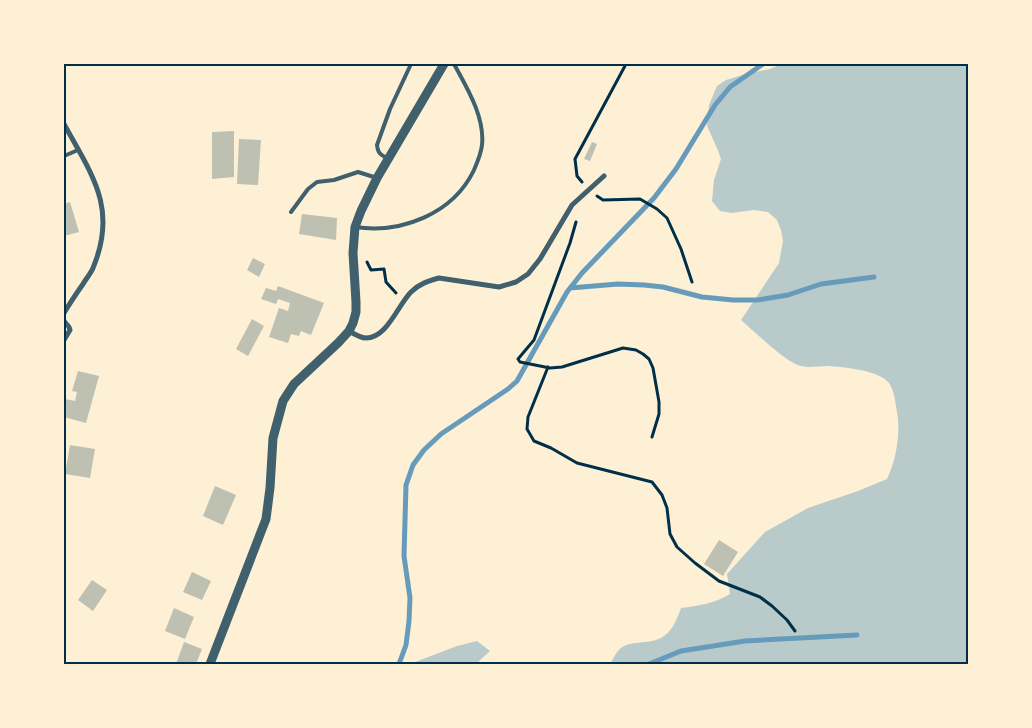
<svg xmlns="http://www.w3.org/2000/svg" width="1032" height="728" font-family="'Times New Roman',serif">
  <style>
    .green { fill: #b9caca }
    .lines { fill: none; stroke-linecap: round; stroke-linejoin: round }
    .stream { stroke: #669bbc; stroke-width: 5 }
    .building { fill: #bec0b2 }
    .path { stroke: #003049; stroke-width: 3 }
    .service { stroke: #3f606c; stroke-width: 4 }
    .minor { stroke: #3f606c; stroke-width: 5 }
    .tertiary { stroke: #3f606c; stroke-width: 9 }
    .neatline { fill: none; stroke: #003049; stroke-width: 2 }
  </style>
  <rect width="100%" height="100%" fill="#fdf0d5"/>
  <!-- green -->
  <path class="green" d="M782 64H968V664H610C614 658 617 649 624 646 630 643 637 643 644 642 667 641 674 628 681 608 698 606 716 603 730 594L727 574 765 532 808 508 858 491 887 479C896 461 901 432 897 412 895 402 895 392 889 383 879 370 844 367 828 366 819 366 810 368 801 366 786 363 754 331 741 320L779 263 783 241 781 230 777 220 768 212 754 210 731 213 720 211 712 201 714 180 721 159 717 148 707 126 709 105 717 86 726 80 749 73 770 69Z
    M477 641 490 651 476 664H410L457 646Z"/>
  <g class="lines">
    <!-- stream -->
    <path class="stream" d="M570 288 618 284 644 285 663 287 702 297 733 300H758L788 295 821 284 874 277
      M399 664 406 645 409 621 410 598 404 556 406 485 413 465 424 450 441 434 508 389 517 381 567 292 582 273 654 198 676 169 715 105 730 87 763 64
      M649 664 681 651 745 641 857 635"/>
  </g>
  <!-- building -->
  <path class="building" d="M234 131V177L212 179V132Z
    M239 139 261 140 258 185 237 184Z
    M592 142 597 144 590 161 584 159Z
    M70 202 79 232 64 236V204Z
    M302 214 337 218 336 240 299 234Z
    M253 258 265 264 259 277 247 270Z
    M278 286 324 303 311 335 301 331 299 336 291 334 288 343 269 337 279 308 288 311 290 303 278 299 276 304 261 299 266 288 276 291Z
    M252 319 264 326 248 356 236 349Z
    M78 371 99 376 86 423 64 417V403L65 399 75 401 77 392 72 391Z
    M70 445 95 449 90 478 65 474Z
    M215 486 236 495 223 525 203 516Z
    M719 540 738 552 723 576 704 564Z
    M192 572 211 581 202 600 183 592Z
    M92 580 107 590 93 611 78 600Z
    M174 608 194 617 185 639 165 631Z
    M184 642 202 649 196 664H176Z"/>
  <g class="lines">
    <!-- path -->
    <path class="path" d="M582 182 577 176 575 159 626 64
      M597 196 603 200 640 199 657 209 667 218 681 249 692 282
      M576 222 570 243 534 340 518 359 520 362 550 368 562 367 623 348 636 350 643 354 649 359 653 368 659 402V414L652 437
      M367 262 371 270 384 269 386 282 396 293
      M548 367 528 417 527 429 534 441 551 448 577 463 652 482 662 495 667 508 670 534 677 547 695 563 719 581 760 597 772 606 787 620 795 631"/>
    <!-- service -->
    <path class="service" d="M64 156 78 150
      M389 159C381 155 378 154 377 145L390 109 411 64
      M291 212 308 189 317 182 334 180 358 172 377 178
      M355 227C401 234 453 214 474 170 477 163 481 154 482 145 485 117 467 88 454 64"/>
    <!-- minor -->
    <path class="minor" d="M64 124C92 175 118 208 93 268 91 273 86 279 83 284 76 294 70 303 64 313
      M64 321 69 327 70 330 64 340
      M349 331C354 334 361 338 366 338 387 338 398 305 411 292 419 284 428 281 439 278L499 287 516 282 528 274 540 259 572 205 604 176"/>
    <!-- tertiary -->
    <path class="tertiary" d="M210 664 266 519 270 488 273 438 283 401 294 384 338 343 349 331 353 323 356 312V302L353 253 355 227 361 211 377 178 444 64"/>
  </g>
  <!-- border -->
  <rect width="1032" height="728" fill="none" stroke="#fdf0d5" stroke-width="130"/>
  <rect x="65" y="65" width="902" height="598" class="neatline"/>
</svg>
